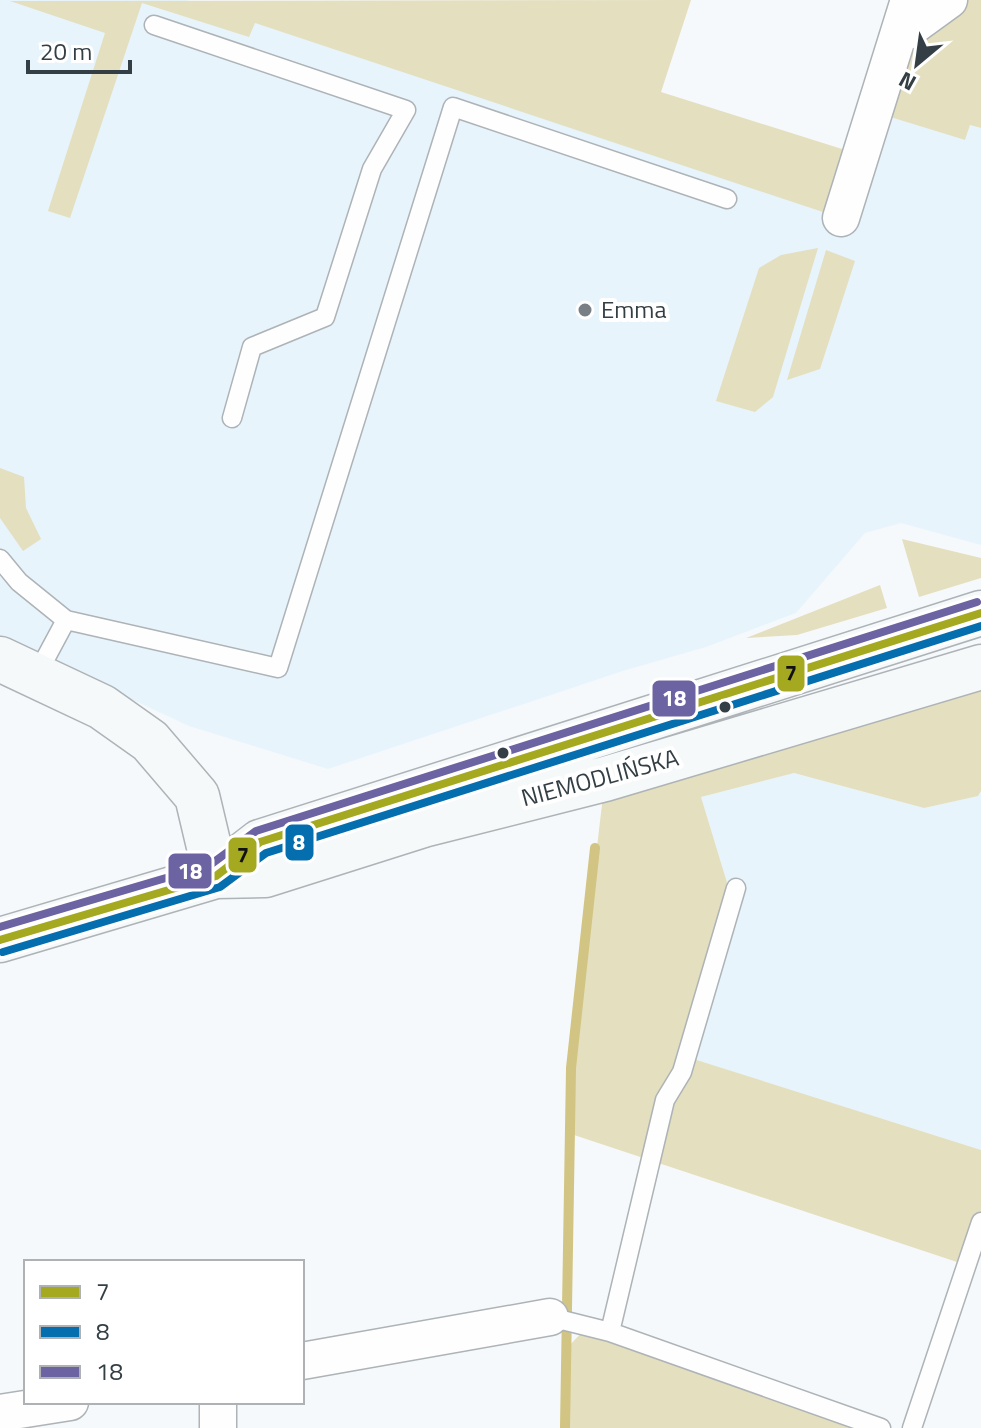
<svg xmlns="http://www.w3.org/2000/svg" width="981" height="1428" font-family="'Titillium Web',sans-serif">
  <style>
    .built { fill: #e7f4fc }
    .green { fill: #e4dfbe }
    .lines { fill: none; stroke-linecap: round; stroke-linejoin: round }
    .stream { stroke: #d2c482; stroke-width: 10 }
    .lane-casing { stroke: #adb3b6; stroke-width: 21 }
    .street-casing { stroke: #adb3b6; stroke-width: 39 }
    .secondary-casing { stroke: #adb3b6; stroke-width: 47 }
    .lane { stroke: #fefefe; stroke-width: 18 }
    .street { stroke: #fefefe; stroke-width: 36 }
    .secondary { stroke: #f6f9fa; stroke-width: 44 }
    .bus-1-casing { stroke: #fff; stroke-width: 14 }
    .bus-2-casing { stroke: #fff; stroke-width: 14 }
    .bus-3-casing { stroke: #fff; stroke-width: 14 }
    .bus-1 { stroke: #a4a91f; stroke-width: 8 }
    .bus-2 { stroke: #056eaf; stroke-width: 8 }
    .bus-3 { stroke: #6c63a2; stroke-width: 8 }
    .poi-dot { fill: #788085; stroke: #fff; stroke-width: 3 }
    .bus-dot { fill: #343f45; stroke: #fff; stroke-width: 3 }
    .labels { text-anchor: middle; stroke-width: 8; stroke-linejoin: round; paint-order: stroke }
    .poi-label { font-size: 24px; fill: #343f45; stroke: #fff; text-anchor: start }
    .street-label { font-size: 24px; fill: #343f45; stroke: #fff }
    .line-badge { stroke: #fff; stroke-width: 3 }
    .badge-label { font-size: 22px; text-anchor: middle; font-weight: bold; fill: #fff }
    .pale-badge-label { font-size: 22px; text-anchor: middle; font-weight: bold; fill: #111 }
  </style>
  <rect width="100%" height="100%" fill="#f6f9fb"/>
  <!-- built -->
  <path class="built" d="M0 0H186L841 217 874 112 965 140 970 125 981 128V545L901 523 865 533 796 613 706 647 626 670 328 769 189 726 0 638Z
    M794 773 924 808 977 796 981 791V1150L686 1057 732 899 701 797Z"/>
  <!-- green -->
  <path class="green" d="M691 0 661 92 861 155 841 218 255 23 249 37 142 3 70 218 48 211 105 33 10 1Z
    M909 0H981V128L970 125 965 140 874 112Z
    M818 248 773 397 755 412 716 401 759 268 781 255Z
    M826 250 855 261 820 369 787 380Z
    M0 468 24 477 26 508 41 539 23 551 0 518Z
    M902 539 981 558V578L919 597Z
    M880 585 887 608 797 635 746 638Z
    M981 667V791L978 796 924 808 794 773 701 797 732 899 687 1057 981 1150V1222L966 1265 571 1134V1068L605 779Z
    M589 1325 881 1428H565L566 1349Z"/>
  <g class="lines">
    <!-- stream -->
    <path class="stream" d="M565 1428 571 1068 595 848"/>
    <!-- lane casing -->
    <g class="lane-casing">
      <path id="lane" d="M154 25 406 110 372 169 325 317 252 347 232 418
        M0 559 19 582 66 620 278 668 453 107 727 199
        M36 676 66 620
        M550 1317 610 1332 881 1428
        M610 1332 665 1100 682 1072 736 888
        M912 1428 981 1222"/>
    </g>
    <!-- street casing -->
    <g class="street-casing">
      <path id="street" d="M898 37 949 0
        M841 218 909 0
        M302 1361 550 1317
        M0 1413 70 1402
        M218 1428V1402"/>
    </g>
    <!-- secondary casing -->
    <g class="secondary-casing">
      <path id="secondary" d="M0 659 102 707 150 741 197 796 216 876
        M216 876 260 842 981 613
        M0 940 216 876 265 875 423 825 605 779 981 667"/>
    </g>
    <!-- lane -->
    <use href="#lane" class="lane"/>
    <!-- street -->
    <use href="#street" class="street"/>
    <!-- secondary -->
    <use href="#secondary" class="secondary"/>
    <!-- bus-1 casing -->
    <g class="bus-1-casing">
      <path id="bus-1" d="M0 940 216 876 260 842 981 613"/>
    </g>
    <!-- bus-2 casing -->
    <g class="bus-2-casing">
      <path id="bus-2" d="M3 952 220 887 266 853 981 626"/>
    </g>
    <!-- bus-3 casing -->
    <g class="bus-3-casing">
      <path id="bus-3" d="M0 927 210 865 256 831 977 602"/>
    </g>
    <!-- bus-1 -->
    <use href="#bus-1" class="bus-1"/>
    <!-- bus-2 -->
    <use href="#bus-2" class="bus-2"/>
    <!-- bus-3 -->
    <use href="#bus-3" class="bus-3"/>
  </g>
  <!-- markers -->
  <circle class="poi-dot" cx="585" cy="310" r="8"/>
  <g class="bus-dot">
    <circle cx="725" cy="707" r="7"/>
    <circle cx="503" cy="753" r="7"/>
  </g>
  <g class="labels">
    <!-- poi labels -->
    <g class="poi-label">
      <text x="601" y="318">Emma</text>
    </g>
    <!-- street labels -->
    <g class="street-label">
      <text transform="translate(600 778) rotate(-15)" y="8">NIEMODLIŃSKA</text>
    </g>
  </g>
  <g class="line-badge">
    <rect x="776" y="654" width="30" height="39" rx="8" fill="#a4a91f"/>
    <rect x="651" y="679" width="46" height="39" rx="8" fill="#6c63a2"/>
    <rect x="284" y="823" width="31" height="39" rx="8" fill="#056eaf"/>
    <rect x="227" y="836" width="31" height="38" rx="8" fill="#a4a91f"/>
    <rect x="167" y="852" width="46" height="38" rx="8" fill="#6c63a2"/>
  </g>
  <g class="badge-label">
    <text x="674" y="706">18</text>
    <text x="299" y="850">8</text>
    <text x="190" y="879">18</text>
  </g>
  <g class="pale-badge-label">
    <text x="791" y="681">7</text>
    <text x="243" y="863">7</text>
  </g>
  <!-- legend -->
  <rect x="24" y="1260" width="280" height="144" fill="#ffffff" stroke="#aeb2b5" stroke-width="2"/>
  <rect x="40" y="1286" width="40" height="12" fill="#a4a91f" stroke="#aeb2b5" stroke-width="2"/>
  <text x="96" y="1300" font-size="24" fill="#343f45">7</text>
  <rect x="40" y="1326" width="40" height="12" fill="#056eaf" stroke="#aeb2b5" stroke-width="2"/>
  <text x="96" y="1340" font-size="24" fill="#343f45">8</text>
  <rect x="40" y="1366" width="40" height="12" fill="#6c63a2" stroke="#aeb2b5" stroke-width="2"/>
  <text x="96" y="1380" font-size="24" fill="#343f45">18</text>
  <!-- north arrow -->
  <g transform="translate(917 64) rotate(209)" stroke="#ffffff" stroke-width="6" paint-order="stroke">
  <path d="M0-6L14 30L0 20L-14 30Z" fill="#343f45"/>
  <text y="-12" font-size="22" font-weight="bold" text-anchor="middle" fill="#343f45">N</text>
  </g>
  <!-- scale -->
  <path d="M28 60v12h102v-12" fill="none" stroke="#343f45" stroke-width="4"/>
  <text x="40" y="60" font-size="24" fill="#343f45" stroke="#ffffff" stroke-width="6" paint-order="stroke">20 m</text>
</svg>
